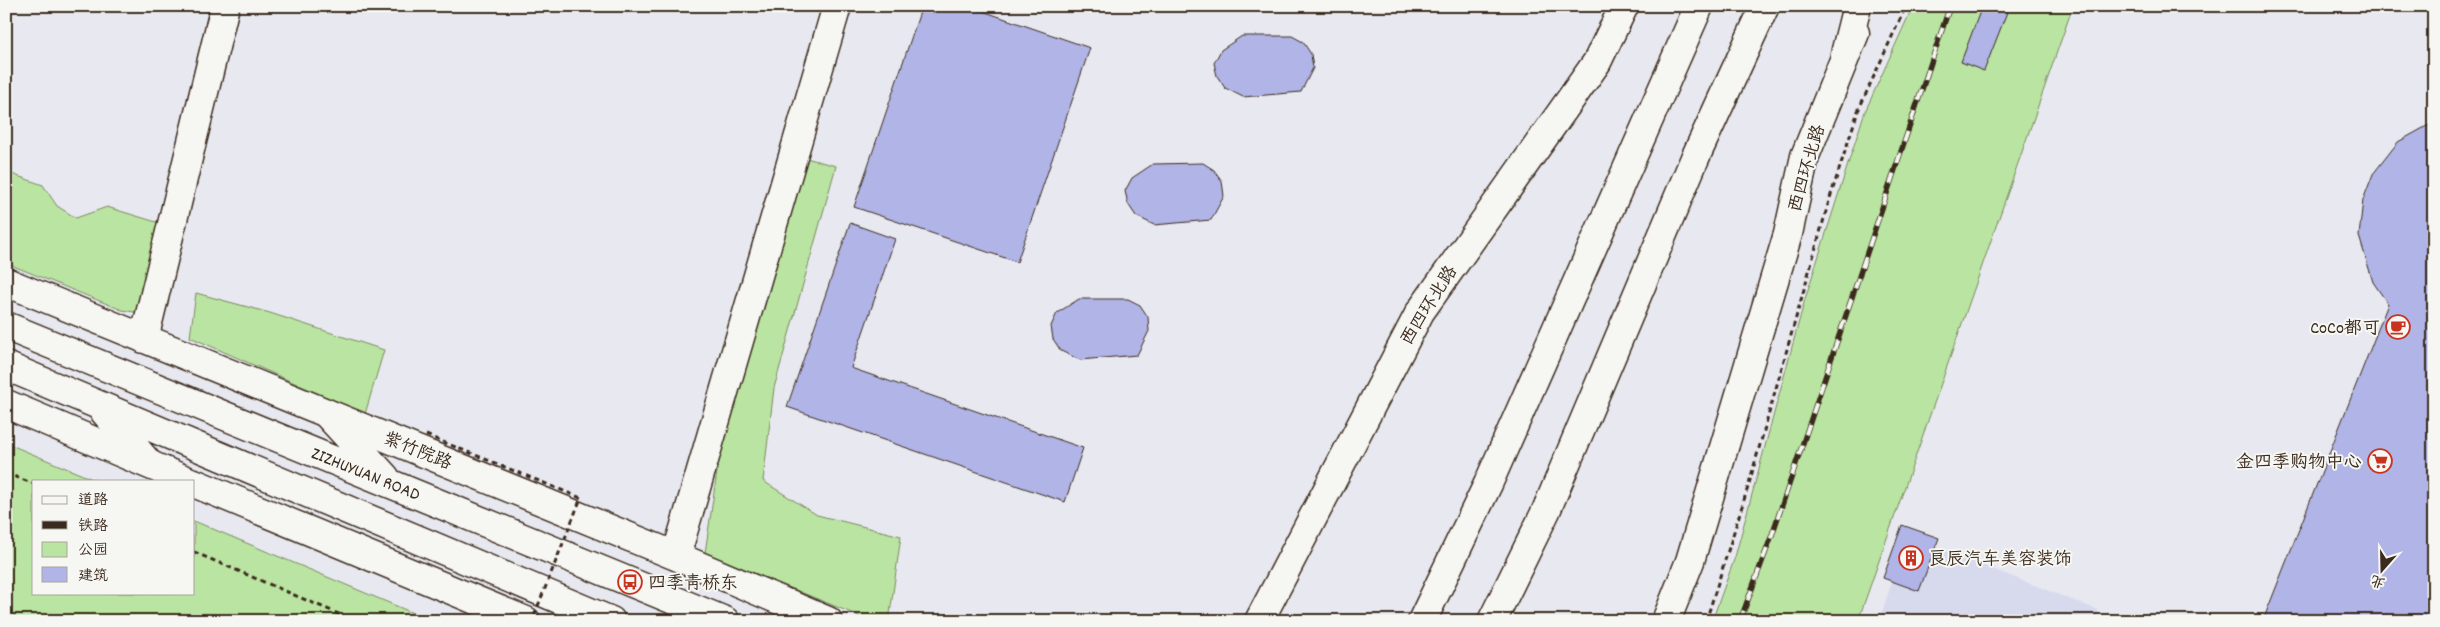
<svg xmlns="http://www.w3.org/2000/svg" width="2440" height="627" font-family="Dekko,'LXGW WenKai TC',sans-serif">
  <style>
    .built { fill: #d7d9ed }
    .green { fill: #bae4a1; stroke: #7a8760 }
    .building { fill: #b0b4e6; stroke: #3b2a1e }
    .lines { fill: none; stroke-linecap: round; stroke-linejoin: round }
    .minor-casing { stroke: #3b2a1e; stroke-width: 31 }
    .major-casing { stroke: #3b2a1e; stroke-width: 31 }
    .highway-casing { stroke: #3b2a1e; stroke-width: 31 }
    .path { stroke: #3b2a1e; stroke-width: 3; stroke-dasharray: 5 4; stroke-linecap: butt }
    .minor { stroke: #f6f6f2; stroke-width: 28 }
    .major { stroke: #f6f6f2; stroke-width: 28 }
    .highway { stroke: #f6f6f2; stroke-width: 28 }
    .rail-casing { stroke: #3b2a1e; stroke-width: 5.5 }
    .rail { stroke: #f6f6f2; stroke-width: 4; stroke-dasharray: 11; stroke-linecap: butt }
    .path-bridge { stroke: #3b2a1e; stroke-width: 3; stroke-dasharray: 5 4; stroke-linecap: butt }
    .labels { text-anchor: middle; stroke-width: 4; stroke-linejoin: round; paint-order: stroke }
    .street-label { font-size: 18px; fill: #3b2a1e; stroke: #f6f6f2 }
    .poi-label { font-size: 18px; fill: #3b2a1e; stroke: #f6f6f2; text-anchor: end }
  </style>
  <rect width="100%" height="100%" fill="#e8e9f0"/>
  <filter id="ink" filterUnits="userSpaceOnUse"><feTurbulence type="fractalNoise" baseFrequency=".02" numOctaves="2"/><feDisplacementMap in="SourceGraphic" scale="10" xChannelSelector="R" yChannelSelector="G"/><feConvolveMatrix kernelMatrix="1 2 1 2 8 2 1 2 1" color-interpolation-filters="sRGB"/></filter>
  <g filter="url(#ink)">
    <!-- built -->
    <path class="built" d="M1907 536 2098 610 2096 621H1879Z"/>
    <!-- green -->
    <path class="green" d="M1913 6H2073L1858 621H1712L1735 557 1805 299 1864 114Z
      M806 158 836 166 774 388 763 481 817 515 901 536 889 621H859V616L705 553 726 411Z
      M6 172 43 185 57 206 76 218 107 207 166 225 146 314 122 310 6 263Z
      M196 293 270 313 384 350 365 414 190 337Z
      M6 443 97 481H34V593H194V521L432 621H6Z"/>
    <!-- building -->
    <path class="building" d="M922 6H968L1090 48 1017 262 854 207Z
      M1982 6 2009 7 1984 71 1961 62Z
      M1242 36H1292L1303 42 1311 54 1313 68 1301 92 1243 97 1225 88 1217 76 1214 63 1221 50Z
      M2434 122V621H2271L2264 618 2388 304 2373 282 2359 236 2363 200 2373 174 2398 142Z
      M1203 163 1214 170 1222 181 1224 196 1211 220 1154 225 1136 216 1128 204 1125 191 1132 178 1153 164Z
      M850 223 895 239 851 368 1083 448 1065 502 787 407Z
      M1079 299H1128L1140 305 1148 317 1149 331 1137 355 1080 360 1061 351 1053 339 1051 326 1057 313Z
      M1902 525 1939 538 1919 591 1883 578Z"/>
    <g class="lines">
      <!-- minor casing -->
      <g class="minor-casing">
        <path id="minor" d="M6 282 676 556 828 621
          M144 339 225 6
          M6 404 188 481
          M194 483 526 621
          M676 556 837 6
          M1259 621 1420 312 1597 62 1624 6
          M1666 621 1690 561 1788 234 1805 156 1855 33"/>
      </g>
      <!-- major casing -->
      <g class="major-casing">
        <path id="major" d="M6 326 725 621
          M6 366 611 621
          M102 409 149 464
          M326 413 385 477
          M790 604 802 621"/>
      </g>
      <!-- highway casing -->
      <g class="highway-casing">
        <path id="highway" d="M1845 54 1857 6
          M1422 621 1488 484 1699 6
          M1492 621 1546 511 1695 158 1765 6"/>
      </g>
      <!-- path -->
      <path class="path" d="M6 473 34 484
        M194 552 355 621
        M1706 621 1748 487 1829 201 1858 111 1906 6"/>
      <!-- minor -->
      <use href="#minor" class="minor"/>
      <!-- major -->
      <use href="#major" class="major"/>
      <!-- highway -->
      <use href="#highway" class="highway"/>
      <!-- rail casing -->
      <g class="rail-casing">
        <path id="rail" d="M1740 621 1772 535 1950 6"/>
      </g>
      <!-- rail -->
      <use href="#rail" class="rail"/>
      <!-- path-bridge -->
      <path class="path-bridge" d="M426 435 581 498 532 621"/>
    </g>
  </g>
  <!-- icons -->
  <defs>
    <g id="cafe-ring" transform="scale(1.25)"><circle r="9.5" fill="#f6f6f2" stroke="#c8321e" stroke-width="1.5"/><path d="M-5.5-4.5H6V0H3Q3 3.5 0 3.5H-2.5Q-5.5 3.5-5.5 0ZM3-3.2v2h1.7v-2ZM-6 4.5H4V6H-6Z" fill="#c8321e"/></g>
    <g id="supermarket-ring" transform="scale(1.25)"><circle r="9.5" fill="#f6f6f2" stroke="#c8321e" stroke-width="1.5"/><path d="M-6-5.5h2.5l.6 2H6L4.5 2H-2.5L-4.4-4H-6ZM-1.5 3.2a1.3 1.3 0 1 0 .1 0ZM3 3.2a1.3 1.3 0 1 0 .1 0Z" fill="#c8321e"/></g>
    <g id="building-ring" transform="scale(1.25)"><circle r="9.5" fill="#f6f6f2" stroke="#c8321e" stroke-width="1.5"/><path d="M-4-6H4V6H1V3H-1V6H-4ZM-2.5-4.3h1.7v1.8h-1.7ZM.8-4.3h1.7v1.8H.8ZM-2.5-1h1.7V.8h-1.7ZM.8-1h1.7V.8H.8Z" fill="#c8321e"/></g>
    <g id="bus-ring" transform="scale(1.25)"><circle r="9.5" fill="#f6f6f2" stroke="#c8321e" stroke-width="1.5"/><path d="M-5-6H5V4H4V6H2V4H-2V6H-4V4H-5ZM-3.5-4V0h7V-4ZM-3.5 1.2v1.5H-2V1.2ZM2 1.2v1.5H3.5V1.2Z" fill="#c8321e"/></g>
  </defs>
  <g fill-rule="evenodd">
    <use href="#cafe-ring" x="2398" y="327"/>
    <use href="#supermarket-ring" x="2380" y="461"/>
    <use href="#building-ring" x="1911" y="558"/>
    <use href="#bus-ring" x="630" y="582"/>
  </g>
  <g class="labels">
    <!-- street labels -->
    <g class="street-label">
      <text transform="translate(1806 168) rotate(-74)" y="6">西四环北路</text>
      <text transform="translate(1428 305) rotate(-58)" y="6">西四环北路</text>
      <text transform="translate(418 450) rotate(22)" y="6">紫竹院路</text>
      <text transform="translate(366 473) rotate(22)" y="6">ZIZHUYUAN ROAD</text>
    </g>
    <!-- poi labels -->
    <g class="poi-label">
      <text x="2380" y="333">CoCo都可</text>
      <text x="2362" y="467">金四季购物中心</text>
      <text x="1928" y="564" text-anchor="start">良辰汽车美容装饰</text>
      <text x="648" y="588" text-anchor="start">四季青桥东</text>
    </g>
  </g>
  <!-- margin -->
  <rect width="2440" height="627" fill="none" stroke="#f6f6f2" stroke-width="25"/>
  <rect x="12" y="12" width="2415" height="602" fill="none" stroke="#3b2a1e" stroke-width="2" filter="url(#ink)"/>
  <!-- legend -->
  <rect x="32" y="480" width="162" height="115" fill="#f6f6f2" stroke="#aba49d"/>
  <rect x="42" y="496" width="25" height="8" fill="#f6f6f2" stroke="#aba49d"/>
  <text x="78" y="504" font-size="15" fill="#3b2a1e">道路</text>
  <rect x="42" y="521" width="25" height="8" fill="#3b2a1e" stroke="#aba49d"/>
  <text x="78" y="530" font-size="15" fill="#3b2a1e">铁路</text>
  <rect x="42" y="542" width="25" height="15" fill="#bae4a1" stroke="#aba49d"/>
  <text x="78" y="554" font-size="15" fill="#3b2a1e">公园</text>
  <rect x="42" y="567" width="25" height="15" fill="#b0b4e6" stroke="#aba49d"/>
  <text x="78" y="580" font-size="15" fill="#3b2a1e">建筑</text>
  <!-- north arrow -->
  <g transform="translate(2382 570) rotate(200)" stroke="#f6f6f2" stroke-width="4" paint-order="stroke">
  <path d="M0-4L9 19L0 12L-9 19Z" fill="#3b2a1e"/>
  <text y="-8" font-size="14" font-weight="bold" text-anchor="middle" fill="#3b2a1e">北</text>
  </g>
</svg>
